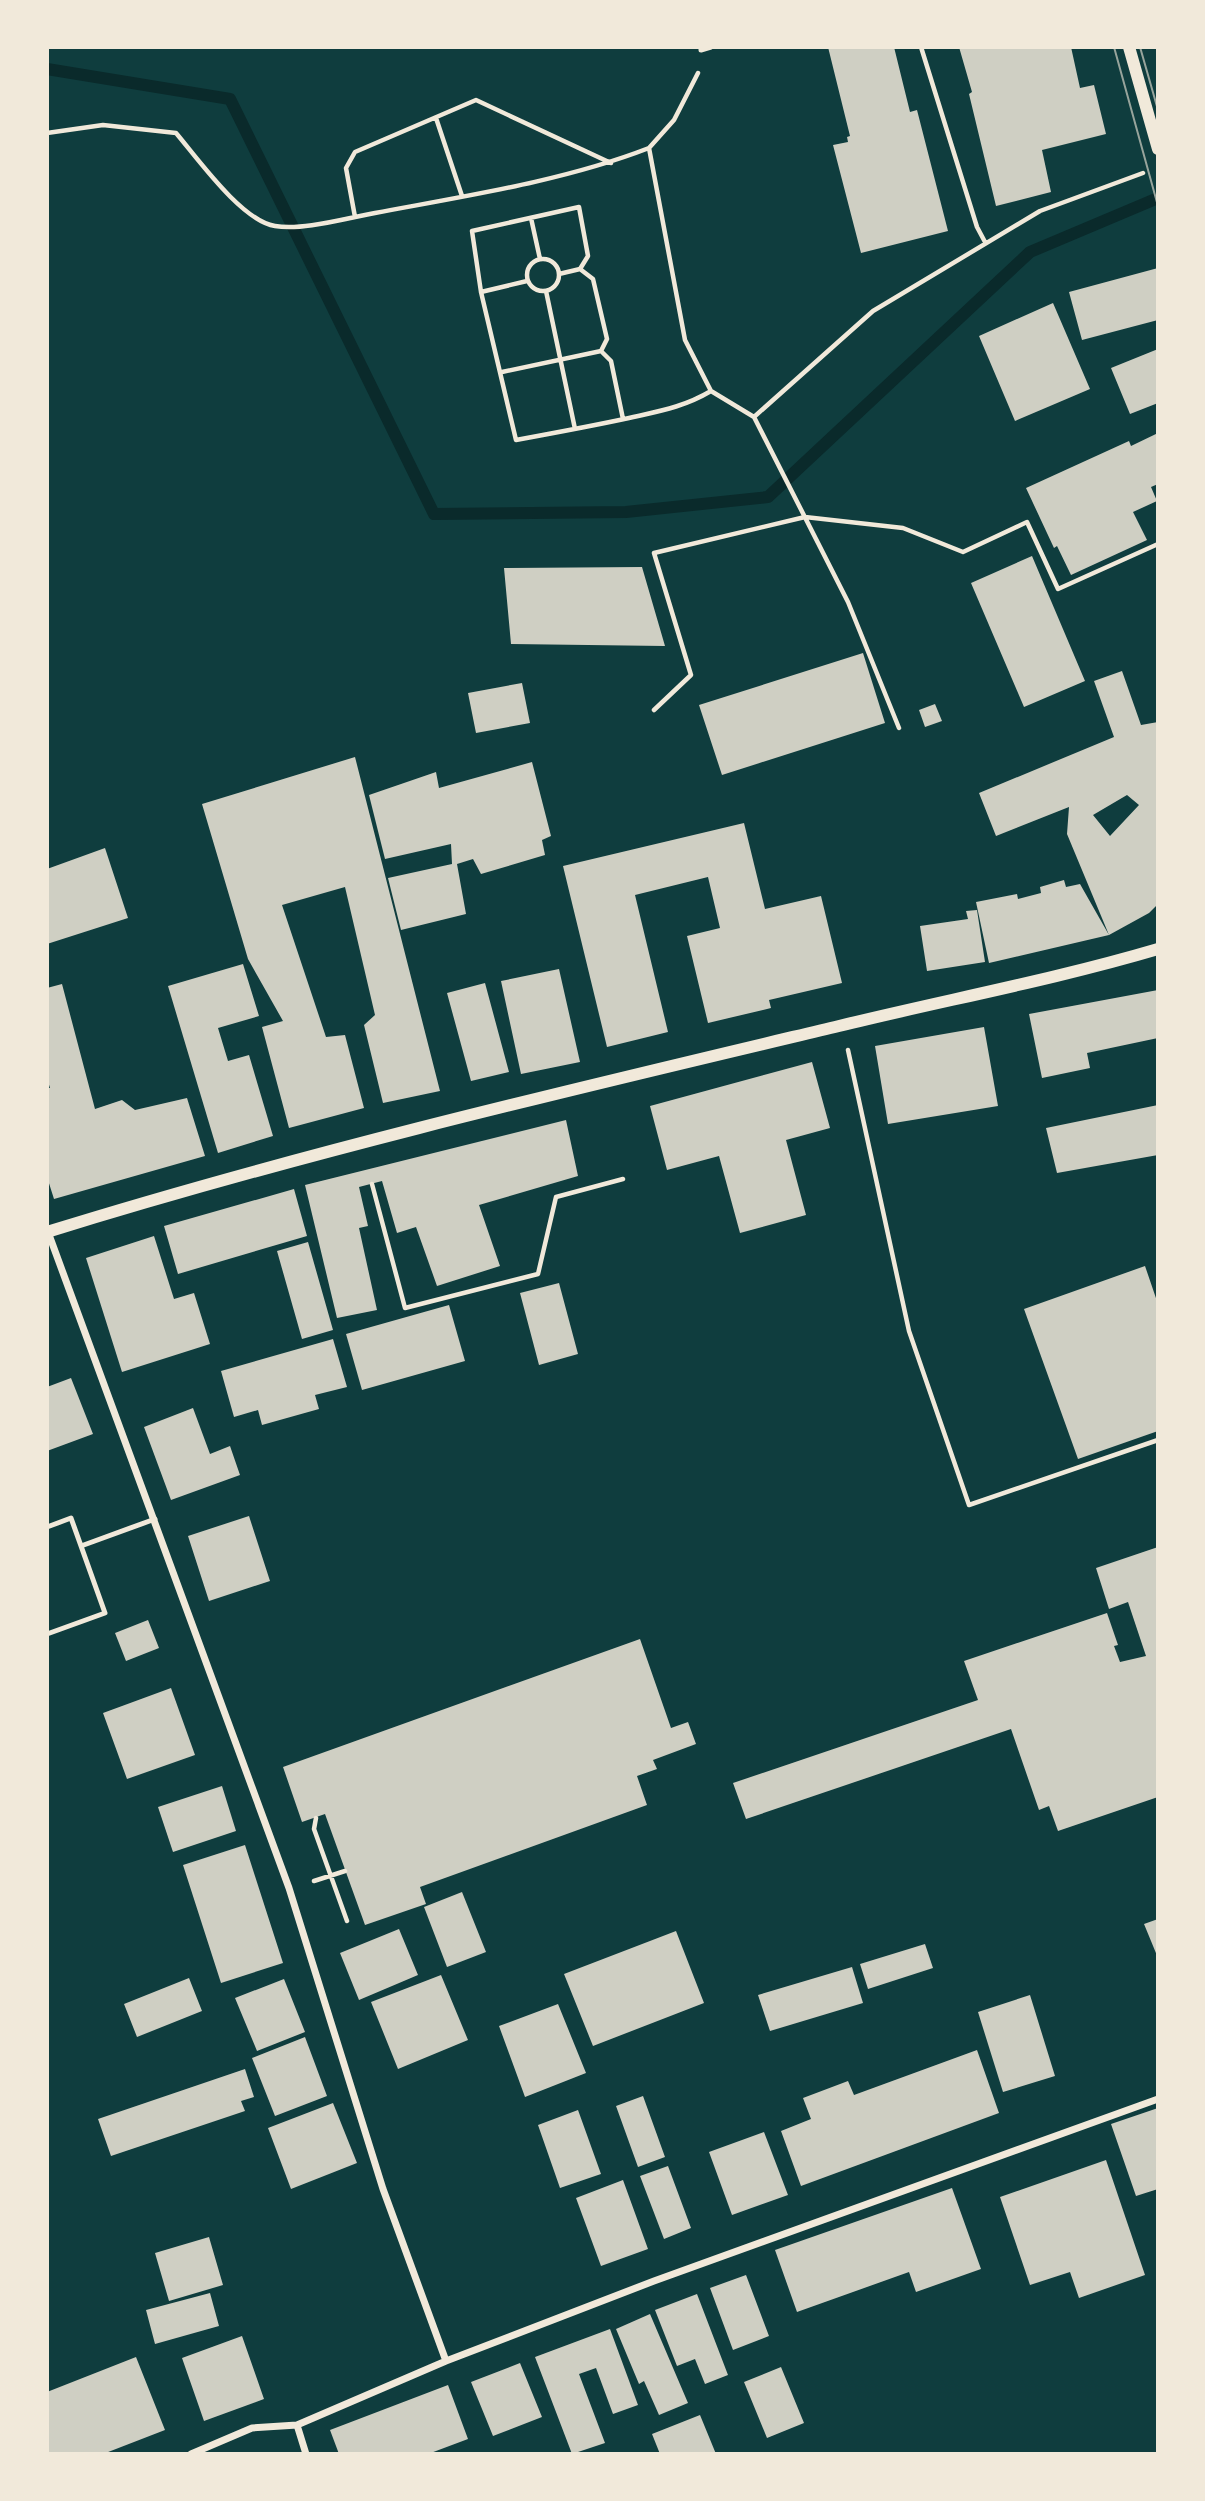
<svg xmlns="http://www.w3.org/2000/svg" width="1205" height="2501" font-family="Montserrat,sans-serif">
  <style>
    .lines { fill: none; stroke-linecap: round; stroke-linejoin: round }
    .stream { stroke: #0a2a2b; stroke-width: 12 }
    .building { fill: #cfcfc3; fill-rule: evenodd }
    .path { stroke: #f1e9da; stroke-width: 4.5 }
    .service { stroke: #f1e9da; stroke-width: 5 }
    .minor { stroke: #f1e9da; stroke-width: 7 }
    .tertiary { stroke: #f1e9da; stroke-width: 12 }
    .tram { stroke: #97a49c; stroke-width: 2 }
  </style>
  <rect width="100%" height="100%" fill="#0f3d3e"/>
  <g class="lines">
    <!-- stream -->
    <path class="stream" d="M47 69 230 99 434 514 626 512 768 497 1030 252 1158 198"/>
  </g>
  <!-- building -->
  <path class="building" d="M828 47H894L910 112 917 110 948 231 861 253 833 145 848 142 847 137 850 136Z
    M959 47H1071L1080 88 1094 85 1106 134 1042 150 1051 192 996 206 969 94 972 92Z
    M1158 268V320L1082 340 1069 292Z
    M1053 303 1090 389 1015 421 979 336Z
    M1158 349V403L1130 414 1111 368Z
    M1158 433V484L1151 487 1157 501 1133 512 1147 540 1071 575 1057 546 1054 548 1026 488 1129 441 1131 446Z
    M1032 556 1085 681 1024 707 971 583Z
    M642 567 665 646 511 644 504 568Z
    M863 653 885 723 722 775 699 705Z
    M1122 671 1141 725 1158 722V904L1149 913 1109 935 989 963 976 902 1017 894 1018 899 1041 893 1040 887 1064 880 1066 887 1080 884 1109 935 1067 834 1069 807 996 836 979 793 1114 737 1094 681ZM1127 795 1139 805 1110 836 1093 815Z
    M522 683 530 723 476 733 468 693Z
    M935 704 942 721 925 727 919 710Z
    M355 757 440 1091 383 1103 364 1025 375 1015 345 887 282 905 326 1037 345 1035 364 1108 289 1128 262 1027 283 1021 248 959 202 804Z
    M532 762 551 836 542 840 545 855 481 874 473 859 457 864 466 914 401 930 388 878 452 864 451 844 385 859 369 795 436 772 439 788Z
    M744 823 765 909 821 896 842 983 769 1000 771 1008 708 1023 687 936 720 928 708 877 635 895 668 1032 607 1047 563 866Z
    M105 848 128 918 47 944V869Z
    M977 910 985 962 927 971 920 926 968 919 966 911Z
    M243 964 259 1016 218 1028 228 1061 249 1055 273 1136 218 1153 168 986Z
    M559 969 580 1062 521 1074 501 981Z
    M485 983 509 1072 471 1081 447 993Z
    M62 984 95 1109 122 1100 135 1110 187 1098 205 1156 54 1199 47 1177V1088H50L47 1078V988Z
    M1158 990V1038L1087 1053 1090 1068 1042 1078 1029 1014Z
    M984 1027 998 1106 888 1124 875 1046Z
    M812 1062 830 1128 786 1140 806 1215 740 1233 719 1156 667 1170 650 1106Z
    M1158 1105V1155L1057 1173 1046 1128Z
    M566 1120 578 1176 479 1205 500 1266 437 1286 416 1227 397 1233 382 1181 359 1187 368 1226 359 1228 377 1310 337 1318 305 1185Z
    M294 1189 307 1236 178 1274 164 1226Z
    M154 1236 174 1299 194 1293 210 1344 122 1372 86 1258Z
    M308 1242 333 1330 302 1339 277 1251Z
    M1145 1266 1158 1304V1431L1078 1459 1024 1309Z
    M559 1283 578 1354 539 1365 520 1293Z
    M449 1305 465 1361 362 1390 346 1334Z
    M333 1339 347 1387 315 1395 319 1409 262 1425 258 1410 234 1417 221 1371Z
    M71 1378 93 1434 47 1451V1387Z
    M193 1408 210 1454 230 1446 240 1475 171 1500 144 1427Z
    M249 1516 270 1581 209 1601 188 1536Z
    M1158 1547V1797L1058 1831 1049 1806 1039 1810 1011 1729 746 1819 733 1783 978 1700 964 1661 1107 1613 1118 1645 1114 1646 1120 1662 1146 1656 1128 1602 1109 1609 1096 1568Z
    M148 1620 159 1648 126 1661 115 1633Z
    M640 1639 671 1728 688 1722 696 1744 653 1760 657 1769 637 1776 647 1805 420 1887 426 1904 365 1925 325 1814 302 1822 283 1767Z
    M171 1688 195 1755 127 1779 103 1713Z
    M222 1786 236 1831 173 1852 158 1807Z
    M245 1845 283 1963 221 1983 183 1865Z
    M462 1892 486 1952 447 1967 424 1907Z
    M1158 1919V1958L1144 1924Z
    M399 1929 418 1975 359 2000 340 1953Z
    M676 1931 704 2003 593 2046 564 1974Z
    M925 1944 933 1968 868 1989 860 1964Z
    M852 1967 863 2003 770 2031 758 1995Z
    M441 1975 468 2040 398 2069 371 2002Z
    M189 1978 202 2011 137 2037 124 2004Z
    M284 1979 305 2032 257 2051 235 1998Z
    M1030 1995 1055 2076 1003 2092 978 2012Z
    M558 2004 586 2073 525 2097 499 2026Z
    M305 2037 327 2096 275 2116 252 2058Z
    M977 2050 999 2113 801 2186 781 2131 811 2119 803 2098 848 2081 854 2095Z
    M245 2069 254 2097 241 2101 245 2111 111 2156 98 2119Z
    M643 2096 665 2157 638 2167 616 2106Z
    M333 2103 357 2163 291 2189 268 2128Z
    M1158 2108V2189L1136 2196 1111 2124Z
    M578 2110 601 2174 560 2188 538 2125Z
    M764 2132 788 2195 732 2215 709 2152Z
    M1106 2160 1145 2275 1079 2298 1070 2272 1030 2285 1000 2197Z
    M668 2166 691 2228 664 2239 640 2176Z
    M623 2180 648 2249 601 2266 576 2198Z
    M952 2188 981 2269 916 2292 909 2272 797 2312 775 2250Z
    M209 2237 223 2285 169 2301 155 2253Z
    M746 2275 769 2336 733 2350 710 2288Z
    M210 2293 219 2326 155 2344 146 2310Z
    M697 2294 728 2375 705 2384 695 2359 677 2366 655 2310Z
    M650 2314 688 2403 659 2415 644 2381 639 2384 616 2329Z
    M610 2329 638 2405 613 2414 596 2368 579 2374 605 2443 572 2454 535 2357Z
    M242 2336 264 2399 204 2421 182 2358Z
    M136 2357 165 2430 103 2454H47V2392Z
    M520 2363 542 2417 493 2436 471 2382Z
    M781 2367 804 2423 767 2438 744 2382Z
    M448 2385 468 2439 428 2454H339L330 2430Z
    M700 2415 716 2454H660L652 2434Z"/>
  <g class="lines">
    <!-- path -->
    <path class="path" d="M921 47 977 227 985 242
      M436 118 462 196
      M47 133 103 125 176 133C198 159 242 221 275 226 302 231 347 218 375 213 465 196 564 181 649 148L685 340 711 391 754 417 848 602 899 728
      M649 148 674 120 698 73
      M355 217 346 168 355 152 476 100 611 163
      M531 218 540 259
      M527 275a16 16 0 1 1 32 0a16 16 0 1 1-32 0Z
      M559 274 580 269
      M546 291 575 429
      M481 292 527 281
      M502 372 601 351
      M754 417 873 311 1040 211 1143 173
      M623 419 611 361 601 351 607 339 593 279 580 269 588 256 579 207 472 231 481 292 516 440C554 433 592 426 629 418 660 411 684 407 711 391
      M654 710 691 675 654 553 805 517 903 528 963 552 1027 522 1058 589 1158 544
      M848 1050 909 1331 969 1505 1158 1440
      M372 1184 405 1308 538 1274 556 1197 623 1179
      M316 1818 314 1829 347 1921
      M314 1881 345 1871"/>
    <!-- service -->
    <path class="service" d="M701 47V50L711 47
      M47 1527 71 1518 105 1613 47 1634
      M81 1546 155 1519"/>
    <!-- minor -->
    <path class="minor" d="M48 1232 289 1888 383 2189 446 2361
      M297 2425 306 2454
      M191 2454 252 2428 297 2425 446 2361 654 2281 1158 2099"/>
    <!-- tertiary -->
    <path class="tertiary" d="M1129 47 1158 149
      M47 1232C308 1151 574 1089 839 1026 945 1000 1053 980 1158 949"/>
    <!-- tram -->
    <path class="tram" d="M1114 47 1158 206
      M1140 47 1158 110"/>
  </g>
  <!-- border -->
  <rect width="1205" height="2501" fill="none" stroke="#f1e9da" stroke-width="98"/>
</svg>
